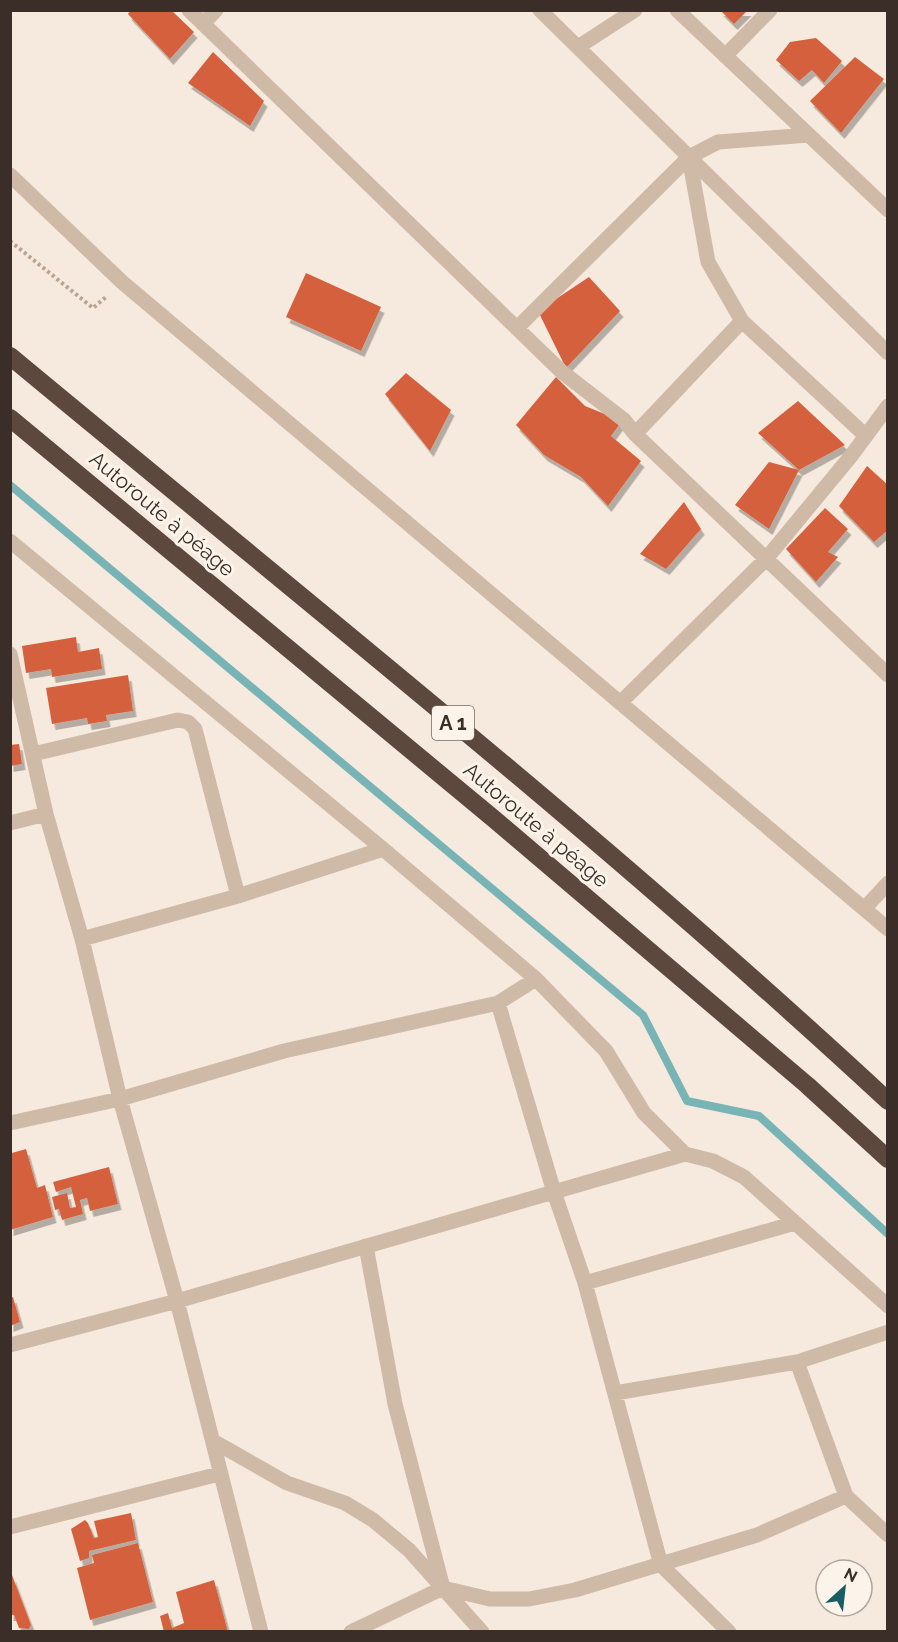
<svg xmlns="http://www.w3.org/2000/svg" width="898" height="1642" font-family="Raleway,sans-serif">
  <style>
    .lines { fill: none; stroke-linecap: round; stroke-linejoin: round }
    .stream { stroke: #78b4b6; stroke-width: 8 }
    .building { fill: #d4613c; filter: url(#shadow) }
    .path { stroke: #bba391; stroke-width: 4; stroke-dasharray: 3 3; stroke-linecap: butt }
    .minor { stroke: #cfb9a7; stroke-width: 15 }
    .highway { stroke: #5d483e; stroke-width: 18 }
    .labels { text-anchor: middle; stroke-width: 6; stroke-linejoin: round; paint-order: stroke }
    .shield { fill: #fcf4ea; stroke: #756962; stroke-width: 1.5 }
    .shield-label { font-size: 20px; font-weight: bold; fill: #3b2e28 }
    .street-label { font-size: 21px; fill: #3b2e28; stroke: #fcf4ea }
  </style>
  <defs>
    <filter id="shadow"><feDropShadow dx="3.5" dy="6" stdDeviation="0" flood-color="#0004"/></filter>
  </defs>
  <rect width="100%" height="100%" fill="#f5eadd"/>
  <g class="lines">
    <!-- stream -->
    <path class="stream" d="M10 485 643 1015 687 1101 759 1116 888 1234"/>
  </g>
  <!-- building -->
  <path class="building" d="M131 10H171L194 32 170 59 128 14Z
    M720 10H748L734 24Z
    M816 38 842 61 824 83 812 70 799 81 776 60 790 42Z
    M213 52 264 101 250 126 188 83Z
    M855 57 884 79 841 133 810 101Z
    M306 273 381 307 361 351 286 317Z
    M589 277 620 311 566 368 538 311Z
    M406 373 451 410 430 451 385 394Z
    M556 377 585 406 622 421 611 436 641 461 608 506 581 477 544 455 516 425Z
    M798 401 845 445 799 470 758 433Z
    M769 462 799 470 769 529 735 505Z
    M867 466 888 485V530L874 542 839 506Z
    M684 502 701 529 666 569 640 554Z
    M825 508 848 529 828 552 838 557 816 582 786 549Z
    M76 637 78 652 99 648 102 669 52 677 51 669 26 673 22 646Z
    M128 675 133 711 106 715 107 721 88 724 87 718 52 724 46 688Z
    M19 744 22 764 10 766V745Z
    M26 1149 37 1188 45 1185 53 1217 10 1230 12 1153Z
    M109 1167 118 1204 90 1211 87 1198 80 1200 83 1214 62 1220 59 1209 55 1210 52 1197 67 1193 70 1208 76 1207 71 1187 56 1192 53 1182Z
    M13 1297 20 1322 10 1326V1298Z
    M131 1513 136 1540 89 1551V1558L80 1561 71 1529 85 1520 88 1523 94 1538 98 1537 94 1521Z
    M138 1543 153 1602 90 1620 77 1568 94 1563 92 1555Z
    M12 1575 31 1625 29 1629 19 1628 14 1615H10Z
    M214 1580 228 1632H164L160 1616 168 1613 172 1628 184 1623 176 1592Z"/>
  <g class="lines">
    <!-- path -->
    <path class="path" d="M10 241 93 308 106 297"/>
    <!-- minor -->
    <path class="minor" d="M189 10 562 372 624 420 635 434 888 675
      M540 10 888 353
      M677 10 888 210
      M203 24 216 10
      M578 47 635 10
      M725 56 770 10
      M689 157 708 262 742 321 866 436
      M10 175 122 282 888 929
      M517 328 689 157 718 142 809 135
      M635 434 742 321
      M10 541 383 849 536 979 606 1051 644 1113 685 1154 713 1161 744 1177 888 1306
      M10 654 46 814 82 939 120 1099 177 1301 261 1632
      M620 703 766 559 851 456 888 406
      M33 754 178 720 188 722 195 729 238 896
      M10 823 46 814
      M865 908 888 883
      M82 939 238 896 383 849
      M498 1003 554 1192 585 1283 661 1565 729 1632
      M10 1123 120 1099 284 1051 498 1003 536 979
      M366 1246 395 1404 443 1588
      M585 1283 795 1223
      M10 1345 177 1301 685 1154
      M797 1362 888 1332
      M213 1441 287 1483 345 1503 373 1520 409 1550 482 1632
      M846 1496 888 1535
      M10 1527 219 1474
      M351 1632 443 1588 490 1599H529L575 1590 757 1535 846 1496 797 1362 615 1393"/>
    <!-- highway -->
    <path class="highway" d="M10 356C305 601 607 840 888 1101
      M10 418 494 819 807 1085 888 1159"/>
  </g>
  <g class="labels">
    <!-- shield labels -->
    <rect class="shield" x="432" y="706" width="42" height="34" rx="4.5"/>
    <g class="shield-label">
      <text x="453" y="730">A 1</text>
    </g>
    <!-- street labels -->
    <g class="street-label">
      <text transform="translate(162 514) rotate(40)" y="7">Autoroute à péage</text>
      <text transform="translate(536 825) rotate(40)" y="7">Autoroute à péage</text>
    </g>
  </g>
  <!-- border -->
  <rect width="898" height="1642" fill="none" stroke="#3b2e28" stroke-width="24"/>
  <!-- north arrow -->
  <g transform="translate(844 1588) rotate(27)"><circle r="28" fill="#fcf4ea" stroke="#afa59c" stroke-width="1.5"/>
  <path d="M0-4.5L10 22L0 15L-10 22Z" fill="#185d62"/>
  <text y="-9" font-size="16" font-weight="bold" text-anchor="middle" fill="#3b2e28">N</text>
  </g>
</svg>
